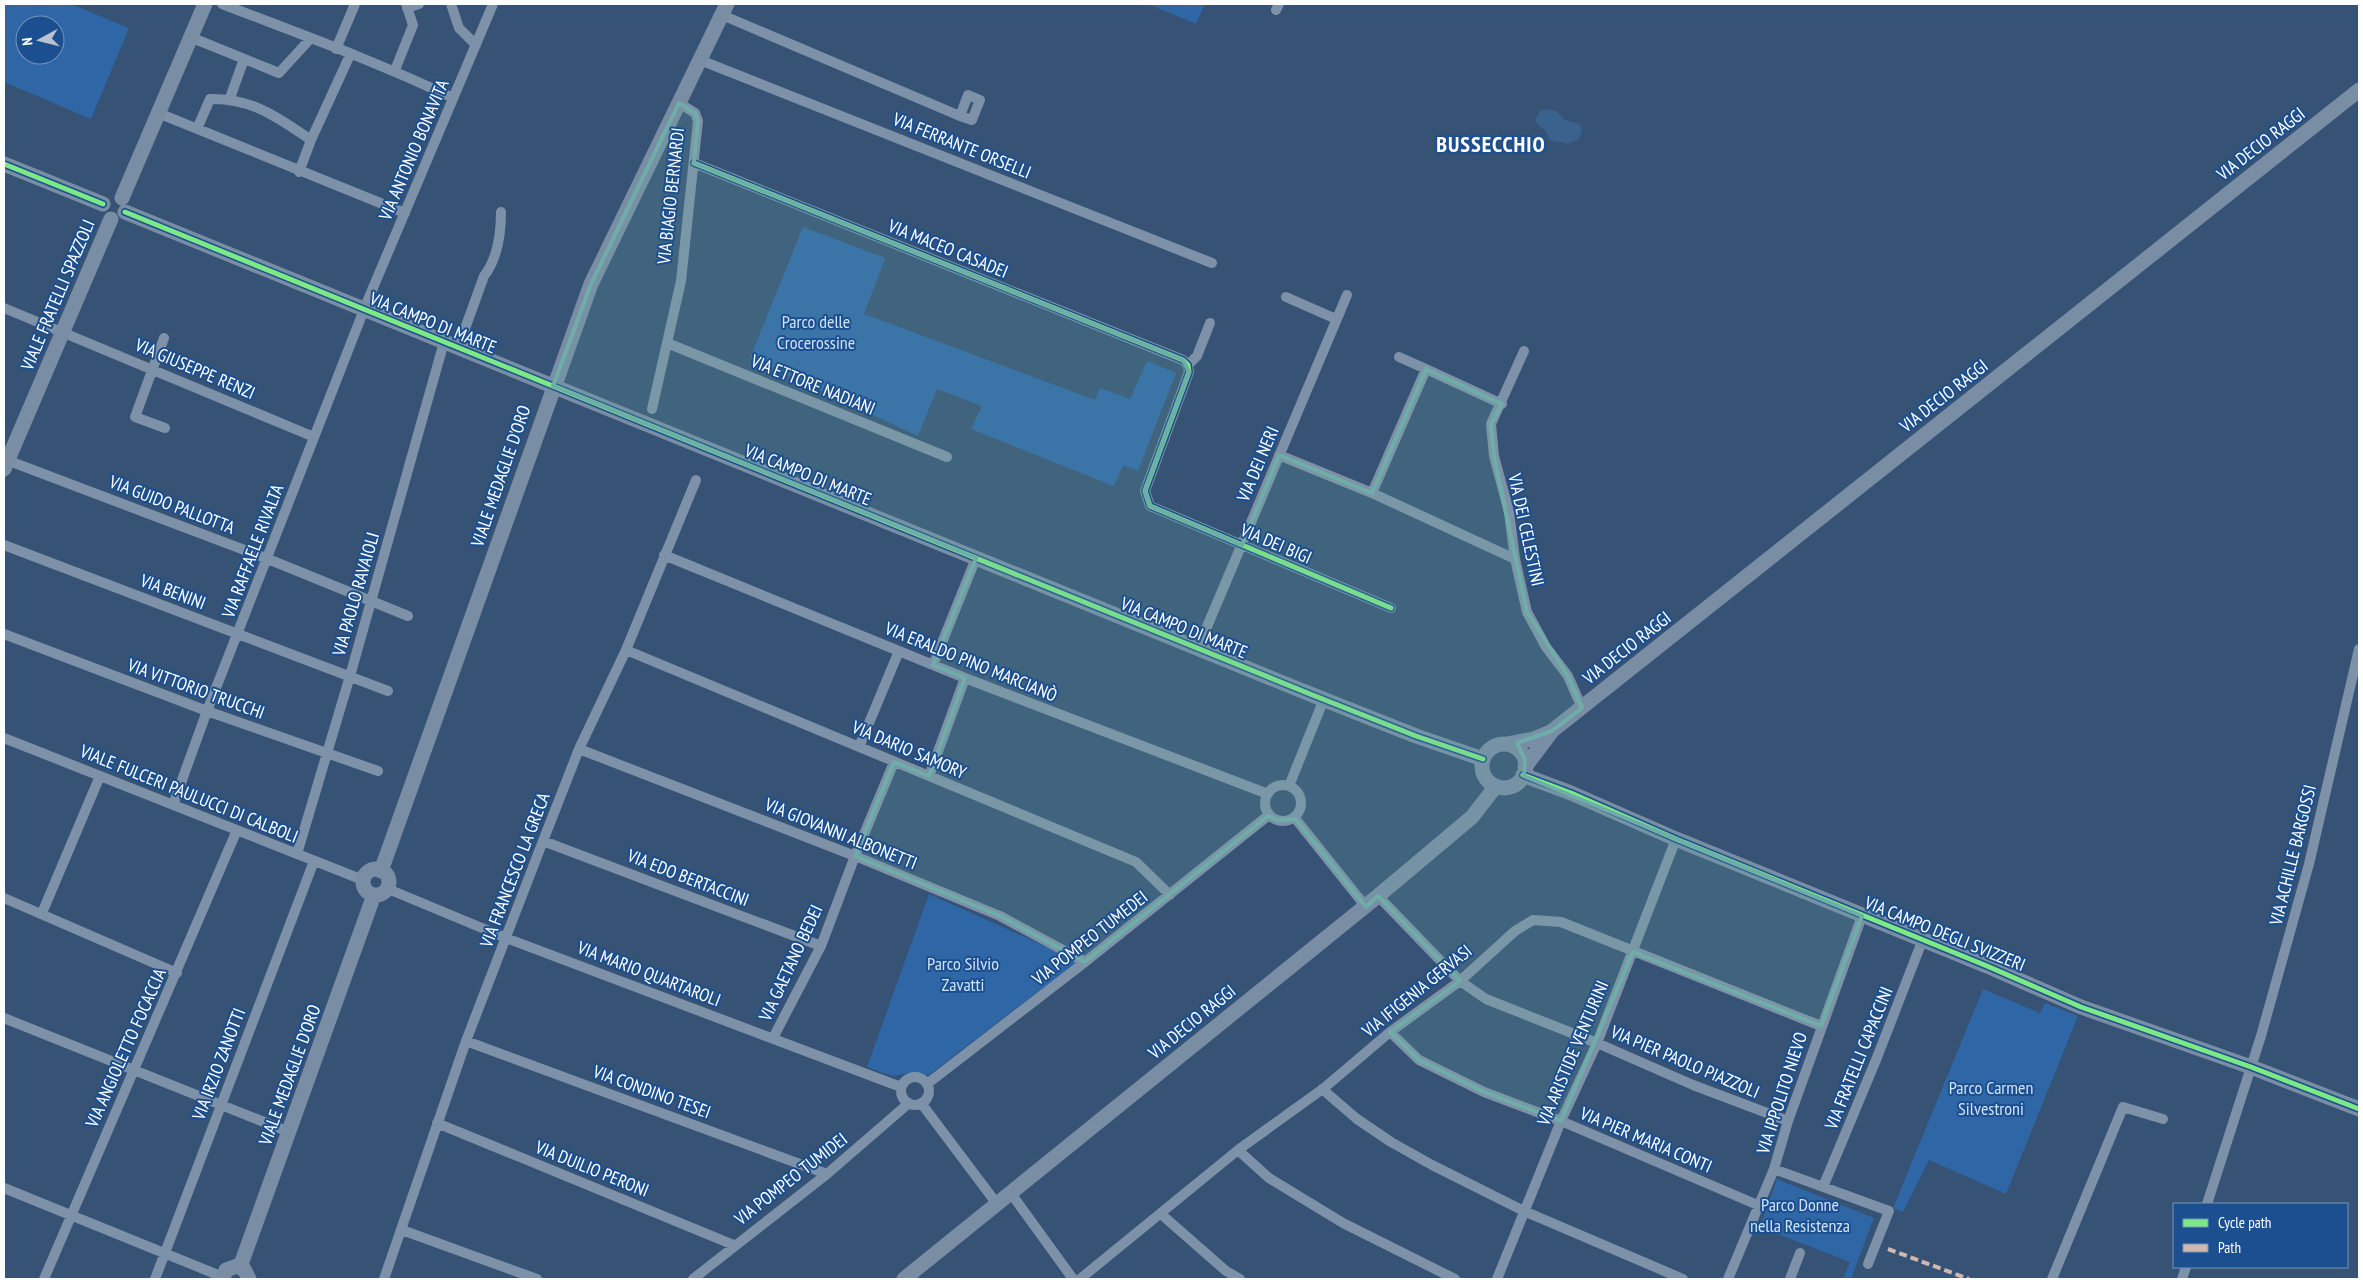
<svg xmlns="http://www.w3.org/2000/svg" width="2363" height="1283" font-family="'PT Sans Narrow',sans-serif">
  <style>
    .green { fill: #2f66a5; fill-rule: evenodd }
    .water { fill: #3b618d }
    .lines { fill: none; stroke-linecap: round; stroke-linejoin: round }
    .street { stroke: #7d92a8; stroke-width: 10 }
    .secondary { stroke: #798da4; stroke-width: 15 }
    .quiet { stroke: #d1b7ad; stroke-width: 4; stroke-dasharray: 8 4; stroke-linecap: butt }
    .cycleway-casing { stroke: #1b4f8f; stroke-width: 8 }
    .cycleway { stroke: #7ce984; stroke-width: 5 }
    .marked { fill: #6fada8; fill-opacity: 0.2; stroke: #6fada8; stroke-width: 4; stroke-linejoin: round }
    .labels { text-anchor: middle; stroke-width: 4; stroke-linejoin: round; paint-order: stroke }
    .street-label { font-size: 18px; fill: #fff; stroke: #1b4f8f }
    .park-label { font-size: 18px; fill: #cfe3fa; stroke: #1b4f8f }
    .district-label { font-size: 22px; font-weight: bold; letter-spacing: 1px; fill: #fff; stroke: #1b4f8f }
  </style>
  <rect width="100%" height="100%" fill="#365274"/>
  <!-- green -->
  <path class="green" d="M4 4H71L129 28 91 119 4 82ZM25 25H55V55H25Z
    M1148 4H1205L1196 24Z
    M803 227 885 258 864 314 1095 400 1100 388 1130 399 1147 361 1176 373 1138 471 1123 465 1114 486 971 429 982 406 937 389 918 436 750 358Z
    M929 894 1078 961 929 1075 912 1073 892 1076 867 1067Z
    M1983 989 2040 1013 2045 1003 2078 1016 2006 1194 1929 1160 1903 1212 1893 1208Z
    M1777 1179 1874 1218 1851 1279H1843L1850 1262 1760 1227Z"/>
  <!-- water -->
  <path class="water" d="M1545 109 1556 111 1565 120 1580 124 1582 130 1579 139 1568 144 1550 140 1545 130 1538 125 1535 119 1540 111Z"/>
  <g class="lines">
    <!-- street -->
    <path class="street" d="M222 4C300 34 378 62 453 98
      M451 4 459 28 476 45
      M407 8 419 4
      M1276 10 1279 4
      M722 15 960 116 968 95 980 100 972 120 960 116
      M190 37 279 73 311 38
      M336 49 355 4
      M700 60 1212 263
      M395 70 413 25 406 4
      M230 98 244 59
      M158 113 405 213
      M197 129 210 99C252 98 277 117 311 140
      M694 163 1183 360 1188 365 1189 372 1145 491 1150 506 1391 608
      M299 172 311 140 350 55
      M1286 297 1336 319
      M4 308 314 437
      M164 338 135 417 165 428
      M667 343 947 457
      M458 348 484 276C498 258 501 234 501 212
      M1524 351 1491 424 1494 456 1509 512 1515 559 1527 612 1546 647 1568 676 1582 708
      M1399 357 1426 369
      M1188 365 1197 356 1210 323
      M652 409 681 281 698 121 695 113 679 103
      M1279 455 1372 493 1515 559
      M4 459 268 559 408 616
      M1372 493 1426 369 1502 404
      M4 545 388 691
      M664 555 965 678 1268 794
      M4 634 207 711 378 771
      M1198 648 1347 295
      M626 650 1136 862 1170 895
      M933 665 976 558
      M4 738 363 880
      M859 747 899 651
      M579 749 855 856 1000 916 1085 962
      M929 776 965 678
      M1265 803a18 18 0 1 1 36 0a18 18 0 1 1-36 0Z
      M1289 786 1324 699
      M173 805 207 711 367 302 493 4
      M1294 817 1366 907
      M543 841 821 946
      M297 854 350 676 444 342
      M388 886 393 891 506 938 901 1087
      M1378 896 1460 981 1486 999 1597 1043 1693 1085 1788 1121
      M4 898 177 973
      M42 913 100 776
      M4 1018 289 1132
      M1390 1032 1419 1060 1484 1092 1561 1121 1760 1206
      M773 1038 821 946 855 856 894 762
      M466 1041 827 1174
      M901 1091a14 14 0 1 1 28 0a14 14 0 1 1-28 0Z
      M927 1084 1085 962 1269 815
      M1322 1089 1357 1119 1391 1142 1432 1165 1524 1211 1683 1279
      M921 1103 997 1204
      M437 1123 734 1245
      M1238 1150 1269 1178 1343 1223 1455 1279
      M1774 1169 1889 1211 1868 1264
      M1823 1187 1876 1060 1923 939
      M4 1188 223 1277
      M1010 1192 1073 1279
      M2207 1204 2261 1036 2309 864 2359 649
      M1161 1214 1226 1271 1240 1279
      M402 1230 537 1279
      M44 1279 237 830
      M155 1279 314 861
      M384 1279 466 1041 543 841 579 749 626 650 696 480
      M693 1279 827 1174 909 1103
      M1080 1279 1238 1150 1324 1088 1390 1032 1460 981 1515 931 1533 920 1561 922 1821 1026
      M1497 1279 1561 1121 1597 1043 1676 839
      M1728 1279 1774 1169 1788 1121 1862 916
      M1790 1279 1800 1253
      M2052 1279 2123 1107 2163 1119
      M2182 1279 2186 1267"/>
    <!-- secondary -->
    <path class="secondary" d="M4 164 103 204
      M122 198 205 4
      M125 212 1310 694 1416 736 1483 759
      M4 469 111 219
      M1507 744 1534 739 1551 732
      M1482 766a22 22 0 1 1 44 0a22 22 0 1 1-44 0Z
      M1525 767 1552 731 2359 90
      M1523 775 1571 793 1676 839 1987 966 2081 1007 2251 1067 2359 1109
      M363 882a13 13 0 1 1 26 0a13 13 0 1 1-26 0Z
      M381 871 591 284 727 4
      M240 1267 374 895
      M223 1279 226 1270 237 1266 244 1269 249 1279
      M904 1279 1378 896 1472 817 1496 786"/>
    <!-- quiet -->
    <path class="quiet" d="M1888 1249 1969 1279"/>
    <!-- cycleway casing -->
    <g class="cycleway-casing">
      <path id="cycleway" d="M694 163 1183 360 1188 365 1189 372 1145 491 1150 506 1391 608
        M4 164 103 204
        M125 212 1310 694 1416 736 1483 759
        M1523 775 1571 793 1676 839 1987 966 2081 1007 2251 1067 2359 1109"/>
    </g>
    <!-- cycleway -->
    <use href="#cycleway" class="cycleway"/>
  </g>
  <!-- marked area -->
  <path class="marked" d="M679 103 695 113 698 121 694 163 1183 360 1189 372 1145 491 1150 506 1242 545 1279 455 1372 493 1426 369 1502 404 1491 424 1494 456 1527 612 1568 676 1582 708 1552 731 1517 743 1525 760 1524 776 1862 916 1821 1026 1633 952 1561 1121 1484 1092 1419 1060 1390 1032 1460 981 1378 896 1366 907 1295 819 1278 820 1268 816 1085 962 1000 916 855 856 894 762 929 776 965 678 933 665 976 558 553 386 591 284Z"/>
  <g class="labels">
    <!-- street labels -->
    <g class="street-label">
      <text transform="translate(2261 144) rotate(-38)" y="6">VIA DECIO RAGGI</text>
      <text transform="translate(962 146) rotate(22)" y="6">VIA FERRANTE ORSELLI</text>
      <text transform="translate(414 150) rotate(-67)" y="6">VIA ANTONIO BONAVITA</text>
      <text transform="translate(671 196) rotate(-84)" y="6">VIA BIAGIO BERNARDI</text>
      <text transform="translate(948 249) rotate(22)" y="6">VIA MACEO CASADEI</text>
      <text transform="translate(58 295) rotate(-67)" y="6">VIALE FRATELLI SPAZZOLI</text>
      <text transform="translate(433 323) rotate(22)" y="6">VIA CAMPO DI MARTE</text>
      <text transform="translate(195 369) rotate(23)" y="6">VIA GIUSEPPE RENZI</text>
      <text transform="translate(813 385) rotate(22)" y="6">VIA ETTORE NADIANI</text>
      <text transform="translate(1944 396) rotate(-38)" y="6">VIA DECIO RAGGI</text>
      <text transform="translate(1258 464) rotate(-67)" y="6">VIA DEI NERI</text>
      <text transform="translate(808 475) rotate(22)" y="6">VIA CAMPO DI MARTE</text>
      <text transform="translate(501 476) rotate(-71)" y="6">VIALE MEDAGLIE D'ORO</text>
      <text transform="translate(172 505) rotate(21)" y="6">VIA GUIDO PALLOTTA</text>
      <text transform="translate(1526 530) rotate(78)" y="6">VIA DEI CELESTINI</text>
      <text transform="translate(1276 544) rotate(23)" y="6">VIA DEI BIGI</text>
      <text transform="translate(253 551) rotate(-69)" y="6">VIA RAFFAELE RIVALTA</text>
      <text transform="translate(173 592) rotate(21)" y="6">VIA BENINI</text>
      <text transform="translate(356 594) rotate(-74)" y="6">VIA PAOLO RAVAIOLI</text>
      <text transform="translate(1184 628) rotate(22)" y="6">VIA CAMPO DI MARTE</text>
      <text transform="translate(1627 648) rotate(-38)" y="6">VIA DECIO RAGGI</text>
      <text transform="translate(971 662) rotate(22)" y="6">VIA ERALDO PINO MARCIANÒ</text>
      <text transform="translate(196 689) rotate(20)" y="6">VIA VITTORIO TRUCCHI</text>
      <text transform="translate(909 750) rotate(23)" y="6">VIA DARIO SAMORY</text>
      <text transform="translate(189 794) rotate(22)" y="6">VIALE FULCERI PAULUCCI DI CALBOLI</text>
      <text transform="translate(841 834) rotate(22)" y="6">VIA GIOVANNI ALBONETTI</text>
      <text transform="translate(2293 855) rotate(-76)" y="6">VIA ACHILLE BARGOSSI</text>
      <text transform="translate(515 870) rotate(-69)" y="6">VIA FRANCESCO LA GRECA</text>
      <text transform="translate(688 878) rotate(21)" y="6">VIA EDO BERTACCINI</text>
      <text transform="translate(1945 934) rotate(22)" y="6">VIA CAMPO DEGLI SVIZZERI</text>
      <text transform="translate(1090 938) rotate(-38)" y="6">VIA POMPEO TUMEDEI</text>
      <text transform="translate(791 963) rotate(-65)" y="6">VIA GAETANO BEDEI</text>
      <text transform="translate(649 974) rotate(21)" y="6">VIA MARIO QUARTAROLI</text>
      <text transform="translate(1417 991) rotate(-39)" y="6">VIA IFIGENIA GERVASI</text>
      <text transform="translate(1192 1022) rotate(-39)" y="6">VIA DECIO RAGGI</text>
      <text transform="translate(126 1048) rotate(-66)" y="6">VIA ANGIOLETTO FOCACCIA</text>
      <text transform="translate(1573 1053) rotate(-67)" y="6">VIA ARISTIDE VENTURINI</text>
      <text transform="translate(1859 1058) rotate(-68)" y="6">VIA FRATELLI CAPACCINI</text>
      <text transform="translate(1685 1062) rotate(23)" y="6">VIA PIER PAOLO PIAZZOLI</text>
      <text transform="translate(219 1064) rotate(-69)" y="6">VIA IRZIO ZANOTTI</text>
      <text transform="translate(290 1075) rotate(-70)" y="6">VIALE MEDAGLIE D'ORO</text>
      <text transform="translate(652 1092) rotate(20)" y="6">VIA CONDINO TESEI</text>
      <text transform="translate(1782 1093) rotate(-72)" y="6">VIA IPPOLITO NIEVO</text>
      <text transform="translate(1646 1140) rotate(23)" y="6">VIA PIER MARIA CONTI</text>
      <text transform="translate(592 1169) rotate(22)" y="6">VIA DUILIO PERONI</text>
      <text transform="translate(791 1179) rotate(-38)" y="6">VIA POMPEO TUMIDEI</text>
    </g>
    <!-- park labels -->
    <g class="park-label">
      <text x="816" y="328">Parco delle<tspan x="816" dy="21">Crocerossine</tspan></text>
      <text x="963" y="970">Parco Silvio<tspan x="963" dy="21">Zavatti</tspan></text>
      <text x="1991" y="1094">Parco Carmen<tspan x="1991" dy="21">Silvestroni</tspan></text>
      <text x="1800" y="1211">Parco Donne<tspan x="1800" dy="21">nella Resistenza</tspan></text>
    </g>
    <!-- district labels -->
    <g class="district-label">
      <text x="1491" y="152">BUSSECCHIO</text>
    </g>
  </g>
  <!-- border -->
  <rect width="2363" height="1283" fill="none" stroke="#ffffff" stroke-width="10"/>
  <!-- legend -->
  <rect x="2173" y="1203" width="175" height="65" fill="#1b4f8f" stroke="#7695bc"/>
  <rect x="2183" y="1219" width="25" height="8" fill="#7ce984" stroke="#7695bc"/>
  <text x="2218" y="1228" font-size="15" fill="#ffffff">Cycle path</text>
  <rect x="2183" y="1244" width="25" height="8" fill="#d1b7ad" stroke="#7695bc"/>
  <text x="2218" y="1253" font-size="15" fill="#ffffff">Path</text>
  <!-- north arrow -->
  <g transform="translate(40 40) rotate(263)"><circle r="24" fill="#1b4f8f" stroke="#7695bc"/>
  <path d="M0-4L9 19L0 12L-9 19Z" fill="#b9c2ce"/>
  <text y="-8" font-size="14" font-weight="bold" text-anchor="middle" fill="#ffffff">N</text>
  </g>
</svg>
